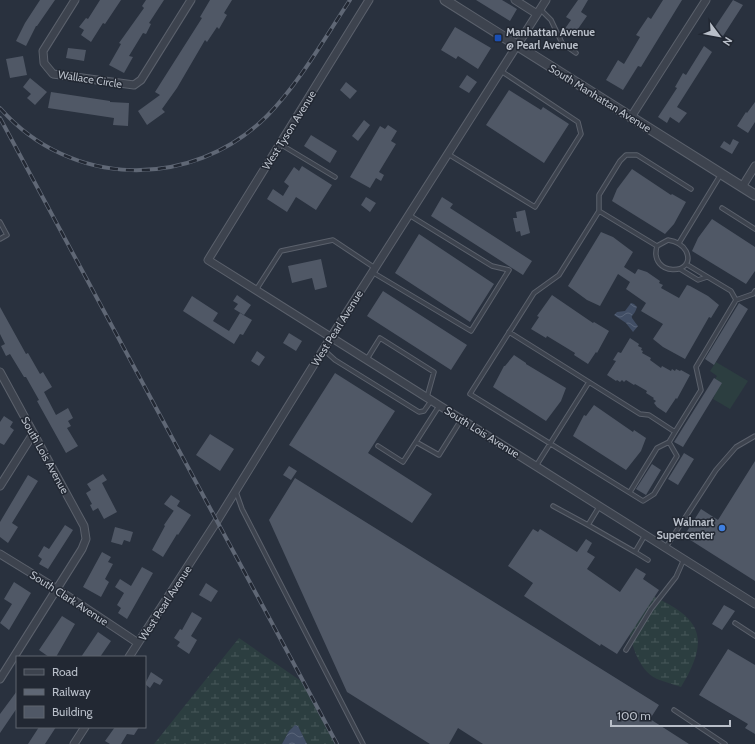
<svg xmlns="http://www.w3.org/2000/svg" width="755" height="744" font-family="Cabin,sans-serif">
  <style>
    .green { fill: #2c3e40 }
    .wetland { fill: url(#wetland-marsh) }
    .water { fill: url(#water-waves) }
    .building { fill: #505866 }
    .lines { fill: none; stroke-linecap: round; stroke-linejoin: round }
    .service-casing { stroke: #5b616c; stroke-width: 5.5 }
    .minor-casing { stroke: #5b616c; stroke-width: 9 }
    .tertiary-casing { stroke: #5b616c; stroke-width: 11 }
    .service { stroke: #3d434e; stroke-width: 3.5 }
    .minor { stroke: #3d434e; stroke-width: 7 }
    .tertiary { stroke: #3d434e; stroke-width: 9 }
    .rail-casing { stroke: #5f6775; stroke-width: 4 }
    .rail { stroke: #222833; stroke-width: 2.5; stroke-dasharray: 8; stroke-linecap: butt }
    .transit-dot { fill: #1a4fb4; stroke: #222833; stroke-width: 1.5 }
    .shop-dot { fill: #3f7fe0; stroke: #222833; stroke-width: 1.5 }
    .labels { text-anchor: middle; stroke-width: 3; stroke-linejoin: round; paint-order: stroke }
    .poi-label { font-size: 11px; font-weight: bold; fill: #b9bfc9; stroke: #222833; text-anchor: start }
    .street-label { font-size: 11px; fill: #b9bfc9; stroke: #222833 }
  </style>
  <defs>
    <pattern id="wetland-marsh" width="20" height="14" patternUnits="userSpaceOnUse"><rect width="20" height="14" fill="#2c3e40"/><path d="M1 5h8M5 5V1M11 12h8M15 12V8" fill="none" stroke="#48585a"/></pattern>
    <pattern id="water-waves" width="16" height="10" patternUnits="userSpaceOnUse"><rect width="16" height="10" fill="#414e65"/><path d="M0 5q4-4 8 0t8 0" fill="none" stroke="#5a667a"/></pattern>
  </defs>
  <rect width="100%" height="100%" fill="#29313e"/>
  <!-- green -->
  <path class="green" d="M716 362 748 381 730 409 713 399 715 395 707 390 717 376 710 371Z"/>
  <!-- wetland -->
  <path class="wetland" d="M648 594C700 617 712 636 681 687 673 684 664 682 657 679 637 669 633 645 627 626Z
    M239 638 301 681 335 744H307L298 726 289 731 282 744H154Z"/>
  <!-- water -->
  <path class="water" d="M631 303 634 304 637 307C633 320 627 312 638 326L633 332 626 323 614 315 617 312 625 311Z
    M295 725 298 726 307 744H282L289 731Z"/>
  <!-- building -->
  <path class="building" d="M40 0H55L37 26H36L26 46 16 41 25 23Z
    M100 0H121L105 24 103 23 91 42 81 35 84 30 79 27 86 18 88 19Z
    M146 0H164L149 23 151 24 146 34 143 33 129 56 133 57 124 73 109 65 121 44 119 43 144 8 142 6Z
    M210 0H232L224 13 227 15 219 29 217 27 207 42 205 40 177 88 162 109 165 112 147 125 138 111 160 95 155 92 202 18 200 17Z
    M476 0H502L517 9 510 21Z
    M578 0H588L581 12 587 16 573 36 564 30 571 20 566 17Z
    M663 0H682L641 67 638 66 623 90 606 80 618 60 624 64 640 37 636 35 648 17 651 19Z
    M733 0 743 5 723 36 713 30Z
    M455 27 491 48 478 69 458 56 456 59 441 50Z
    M704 46 712 52 677 107 687 113 679 123 670 117 667 123 658 117 677 88 675 87 683 73 686 75Z
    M68 48 86 50 84 61 66 58Z
    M23 56 27 75 10 78 6 59Z
    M467 75 477 82 469 93 459 87Z
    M30 78 47 92 35 105 27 98 31 94 23 87Z
    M346 82 357 91 350 99 340 90Z
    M509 90 541 110 543 107 569 124 544 163 486 125Z
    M51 92 110 101V102L129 103 128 126 113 125 114 118 48 108Z
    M755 102V122L748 133 737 126 746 112 747 113Z
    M364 120 370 125 358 141 352 136Z
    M388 125 397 131 391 141 396 144 379 172 384 175 381 181 376 178 370 188 350 177 380 126 385 129Z
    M311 135 337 151 330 163 304 146Z
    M733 139 739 142 732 154 720 147 724 141 730 145Z
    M302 166 332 185 316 210 296 197 287 212 267 199 273 189 283 196 289 186 284 182 294 167 299 171Z
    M632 169 671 195 672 194 686 202 674 224 665 234 612 201 617 189Z
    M366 197 376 203 370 212 361 205Z
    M442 197 453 204 450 208 532 261 523 275 431 216Z
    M525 210 530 233 521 236 520 231 516 232 513 218H517L516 212Z
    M712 219 755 247V271L746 284 692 251 698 238Z
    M601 232 613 237 633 252 624 267 635 274 638 269 647 272 660 281 659 283 663 285 661 288 679 298 687 285 690 286 708 296 719 305 711 318 709 317 685 359 663 347 653 339 663 324 641 311 646 303 626 289 630 282 618 274 600 306 587 300 568 286Z
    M419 234 494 284 470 322 395 273Z
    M321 259 327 287 315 290 312 278 292 283 288 266Z
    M383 291 467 345 451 370 367 316Z
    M237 295 251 305 244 315 234 309 238 304 233 301Z
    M552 295 593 323 594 322 609 331 597 353 596 352 588 364 574 355 575 353 547 336 546 338 531 329 539 317 537 316Z
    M192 296 218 313 213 321 229 331 240 313 252 320 243 335 240 334 234 344 183 311Z
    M739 303 748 309 714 365 705 359Z
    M0 307 26 354 28 353 40 374 43 372 52 387 44 392 56 415 68 408 73 418 68 421 71 426 67 428 78 446 66 453 37 401 39 400 26 377H24L10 354 6 356 1 346 5 344 0 334Z
    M289 333 302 341 296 351 283 343Z
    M630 338 639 344 638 346 642 348 641 350 643 351 642 353 651 358 650 360 661 368 662 366 671 371 672 369 675 371 676 369 680 371 681 370 690 375 677 399 676 398 666 413 657 407 654 403 656 401 653 399 654 398 646 393 647 391 635 384 634 385 626 380 624 382 622 380 620 382 617 380 616 381 607 375 616 361 613 360 618 352 621 353Z
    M257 351 265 357 259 366 251 361Z
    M514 355 526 363V364L566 388 561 401 546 421 493 387 504 366H505Z
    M335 373 395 411 368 453 432 494 412 523 289 445Z
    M714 378 722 383 683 447 674 442Z
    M594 405 633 432 634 430 646 438 641 451 626 470 573 436 584 415 586 416Z
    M4 416 13 422 10 427 14 430 4 445 0 443V422Z
    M210 434 234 449 220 471 196 455Z
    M684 453 694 459 678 485 668 479Z
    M755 461V581L684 536 701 509 718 520Z
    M652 464 661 470 646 495 636 489Z
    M289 466 297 471 291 480 283 475Z
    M103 474 107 480 102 483 117 512 104 519 98 508 93 511 90 505 92 504 86 493 91 490 87 484Z
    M28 475 38 481 12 523 18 527 8 543 0 537V522Z
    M295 478 659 705 650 719 689 744H483L458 728 449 744H430L347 692 269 520Z
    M171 495 180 501 174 511 164 504Z
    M177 506 191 515 178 535 177 534 163 557 152 550 165 526 164 525Z
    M65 525 73 530 48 569 39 564 42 559 38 556 44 546 49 549Z
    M115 527 133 532 130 542 124 540 122 545 111 542Z
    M533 529 538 532 540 529 577 552 586 539 592 543 587 552 595 557 587 569 620 592 636 568 646 574 643 579 659 590 617 654 601 644 600 646 524 596 533 583 508 566Z
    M102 552 111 557 108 562 113 564 105 579 109 582 101 597 83 587Z
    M142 567 153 573 127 619 118 613 121 608 117 605 124 593 115 587 120 579 131 586Z
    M14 582 31 593 9 630 0 623 12 604 4 599Z
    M206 583 218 591 211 602 199 595Z
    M724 605 735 611 722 630 712 624Z
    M192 612 202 618 191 636 197 640 189 654 177 646 180 642 174 638 180 629 182 630Z
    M62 616 75 624 56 657H49L39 650Z
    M98 632 111 641 100 657H81Z
    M728 649 755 665V734L745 728 748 724 699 695Z
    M151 672 163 680 160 685 154 682 150 688 145 684Z
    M17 691V708L0 733V714Z
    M39 727H56L45 744H28Z
    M115 727H139L134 735 127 734 121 744H110L105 741Z"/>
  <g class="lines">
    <!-- service casing -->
    <g class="service-casing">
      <path id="service" d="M540 9 551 20 562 43 576 53
        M280 144 335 177
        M448 154 535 207 581 134 578 122 501 71
        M722 208 755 229
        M599 211 657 246
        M0 222 7 235 0 239
        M668 240C675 241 682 244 686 251 698 276 648 277 657 246Z
        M679 243 721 174
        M686 264 731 291 736 300
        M680 269 698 280 707 277
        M372 272 471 331 509 270 492 266 409 215
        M256 290 281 251 333 240 375 268
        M509 332 640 414 649 415 675 432 669 442 657 448 630 492
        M323 349 335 360 419 412 424 411 431 401
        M367 359 380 338 434 372 427 397
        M675 432 701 390 696 367 736 300 753 294 755 291
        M416 442 439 455 461 420
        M669 442 677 456 654 494 643 501 470 394 534 293 559 275 599 211V195L620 161 626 155H637L691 189
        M378 446 403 462 439 406
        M536 466 589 382
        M236 492 242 509 363 744
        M553 506 588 525 599 507
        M588 525 635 552 645 535
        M666 547 716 470 736 447 755 436
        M635 552 648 560
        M735 623 755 636
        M626 650 651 609 676 577 684 559
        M674 710 725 744"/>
    </g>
    <!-- minor casing -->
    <g class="minor-casing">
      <path id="minor" d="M75 0 43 51 44 63 53 74 134 85 141 80 191 0
        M369 0 208 260 755 604
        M515 0 537 14
        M631 117 706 0
        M742 187 755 166
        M0 372 84 526 86 539 82 549 0 679
        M0 486 33 434
        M0 554 57 589 138 643
        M129 657 217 521 331 337 546 0
        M74 744 85 727"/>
    </g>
    <!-- tertiary casing -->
    <g class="tertiary-casing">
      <path id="tertiary" d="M445 0 755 195"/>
    </g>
    <!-- service -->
    <use href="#service" class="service"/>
    <!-- minor -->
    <use href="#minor" class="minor"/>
    <!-- tertiary -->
    <use href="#tertiary" class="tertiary"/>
    <!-- rail casing -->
    <g class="rail-casing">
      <path id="rail" d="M0 108C70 188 191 191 267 116 300 82 324 39 350 0
        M0 118 337 744"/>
    </g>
    <!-- rail -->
    <use href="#rail" class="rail"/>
  </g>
  <!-- markers -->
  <rect class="transit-dot" x="494" y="34" width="8" height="8" rx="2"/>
  <circle class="shop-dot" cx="722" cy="528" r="4"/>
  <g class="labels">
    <!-- poi labels -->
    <g class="poi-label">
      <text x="506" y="36">Manhattan Avenue<tspan x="506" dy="13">@ Pearl Avenue</tspan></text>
      <text x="714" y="526" text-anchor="end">Walmart<tspan x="714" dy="13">Supercenter</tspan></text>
    </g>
    <!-- street labels -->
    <g class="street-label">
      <text transform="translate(90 79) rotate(9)" y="4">Wallace Circle</text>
      <text transform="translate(600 98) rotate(32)" y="4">South Manhattan Avenue</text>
      <text transform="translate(289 130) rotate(-58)" y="4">West Tyson Avenue</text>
      <text transform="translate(337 328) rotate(-58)" y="4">West Pearl Avenue</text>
      <text transform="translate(482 432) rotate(32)" y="4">South Lois Avenue</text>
      <text transform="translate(45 455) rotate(61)" y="4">South Lois Avenue</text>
      <text transform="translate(69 598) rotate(33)" y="4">South Clark Avenue</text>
      <text transform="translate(165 603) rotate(-57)" y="4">West Pearl Avenue</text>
    </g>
  </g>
  <!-- legend -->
  <rect x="16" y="656" width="130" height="72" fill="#222833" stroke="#5e646f"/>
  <rect x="24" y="669" width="20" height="6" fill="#3d434e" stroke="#5e646f"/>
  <text x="52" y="676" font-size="12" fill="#b9bfc9">Road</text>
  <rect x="24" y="689" width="20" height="6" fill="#5f6775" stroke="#5e646f"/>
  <text x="52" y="696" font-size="12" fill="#b9bfc9">Railway</text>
  <rect x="24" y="706" width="20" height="12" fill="#505866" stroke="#5e646f"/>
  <text x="52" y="716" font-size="12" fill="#b9bfc9">Building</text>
  <!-- north arrow -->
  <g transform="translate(719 36) rotate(122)" stroke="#222833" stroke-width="3" paint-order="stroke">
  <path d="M0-3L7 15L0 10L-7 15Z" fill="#b9bfc9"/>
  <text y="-6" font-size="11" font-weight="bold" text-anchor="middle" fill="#b9bfc9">N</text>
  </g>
  <!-- scale -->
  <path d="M611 720v6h119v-6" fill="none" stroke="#b9bfc9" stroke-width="2"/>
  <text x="617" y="720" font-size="12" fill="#b9bfc9" stroke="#222833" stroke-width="3" paint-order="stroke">100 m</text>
</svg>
